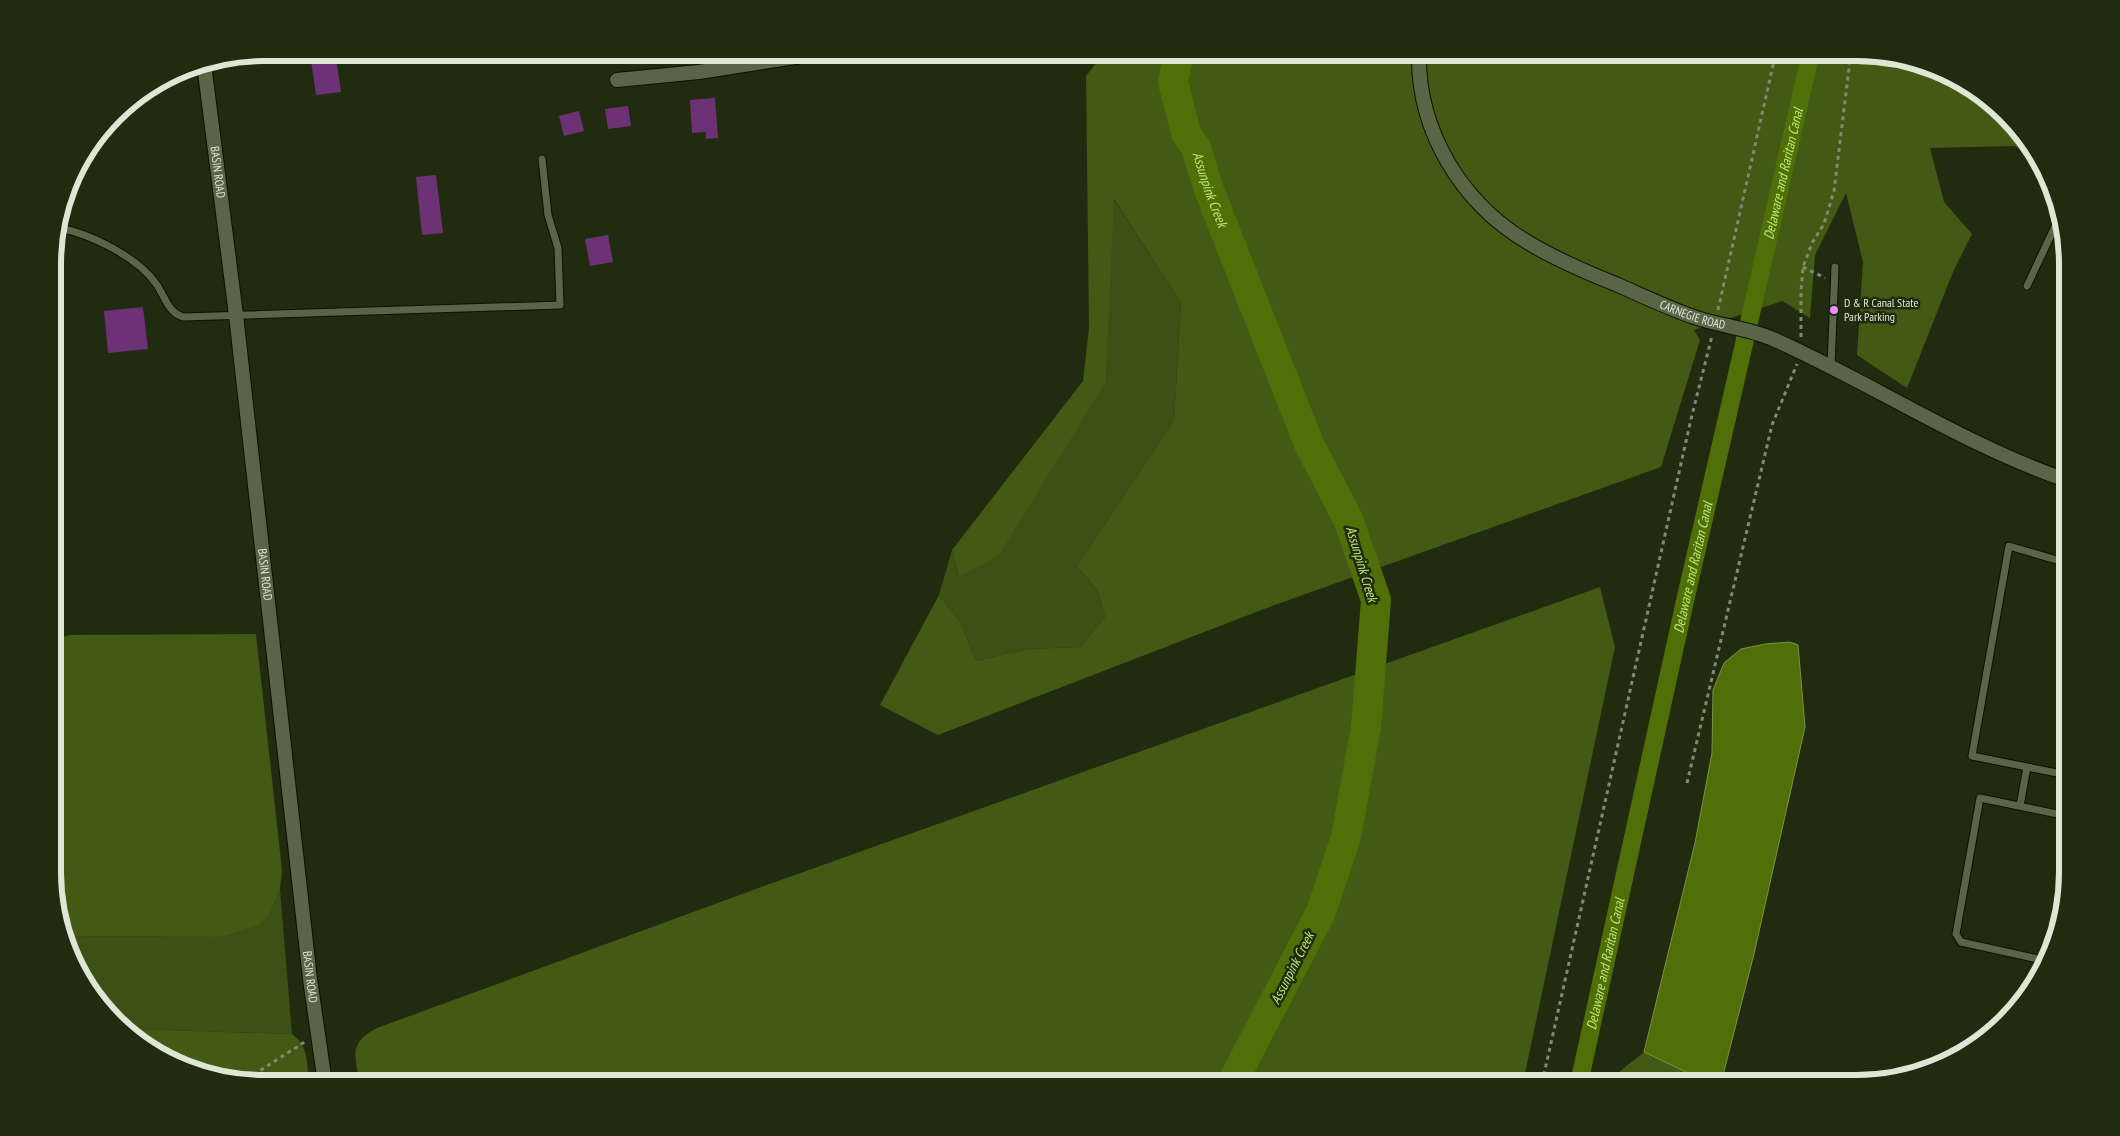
<svg xmlns="http://www.w3.org/2000/svg" width="2120" height="1136" font-family="'PT Sans Narrow',sans-serif">
  <style>
    .green { fill: #3b5115 }
    .forest { fill: #425a13 }
    .water { fill: #506f08; stroke: #7b9346 }
    .lines { fill: none; stroke-linecap: round; stroke-linejoin: round }
    .canal { stroke: #506f08; stroke-width: 18 }
    .river { stroke: #506f08; stroke-width: 30 }
    .building { fill: #6d3275 }
    .lane-casing { stroke: #0a1300; stroke-width: 9 }
    .street-casing { stroke: #0a1300; stroke-width: 16 }
    .path { stroke: #818a73; stroke-width: 3; stroke-dasharray: 4 4; stroke-linecap: butt }
    .lane { stroke: #586547; stroke-width: 7 }
    .street { stroke: #586547; stroke-width: 14 }
    .poi-dot { fill: #ec8cfa; stroke: #212b0f; stroke-width: 2 }
    .labels { text-anchor: middle; stroke-width: 5; stroke-linejoin: round; paint-order: stroke }
    .street-label { font-size: 12px; fill: #dee6d5; stroke: #212b0f }
    .poi-label { font-size: 12px; fill: #dee6d5; stroke: #212b0f; text-anchor: start }
    .water-label { font-size: 14px; font-style: italic; fill: #bae872; stroke: #212b0f }
    .rim { fill: none; stroke: #dee6d5; stroke-width: 6 }
  </style>
  <rect width="100%" height="100%" fill="#212b0f"/>
  <!-- green -->
  <path class="green" d="M1113 198 1181 303 1174 420 1077 566 1098 591 1105 617 1080 647 1028 649 976 661 960 622 939 595 952 550 959 577 1106 382Z
    M280 889 292 1034 131 1029 96 1001 69 953 64 936 221 937 271 912Z"/>
  <!-- forest -->
  <path class="forest" d="M1104 53H1856L1950 74 1996 105 2032 146 2035 155 2014 146 1930 148 1944 202 1972 234 1953 272 1907 388 1857 355 1863 262 1846 193 1815 255 1810 318 1782 301 1694 330 1700 340 1661 467 1264 609 938 735 880 705 939 595 960 622 976 661 1028 649 1080 647 1105 617 1098 591 1077 566 1174 420 1181 303 1114 199 1106 382 999 555 959 577 952 550 1083 381 1089 328 1086 76Z
    M1600 587 1615 647 1523 1083H360C355 1056 348 1043 377 1028L753 890Z
    M256 634 282 870 280 889 271 912 259 925 221 937 64 936 54 900V639L70 635Z
    M131 1029 292 1034C309 1046 307 1065 309 1083H264L170 1062Z
    M1644 1052 1709 1083H1608L1609 1080Z"/>
  <!-- water -->
  <path class="water" d="M1790 642 1798 645 1805 727 1754 954 1721 1083H1709L1644 1052 1695 843 1712 753 1713 690 1724 663 1741 649 1765 644Z"/>
  <g class="lines">
    <!-- canal -->
    <path class="canal" id="s1" d="M1579 1083 1685 601 1811 52"/>
    <!-- river -->
    <path class="river" id="s2" d="M1179 52 1173 82 1186 133 1196 148 1209 190 1309 444 1348 519 1376 600 1366 727 1346 837 1321 912 1232 1083"/>
  </g>
  <!-- building -->
  <path class="building" d="M324 52H335L341 92 316 95 310 54Z
    M715 98 718 138 706 139V132L692 133 690 100Z
    M628 106 631 126 608 129 605 109Z
    M579 111 584 131 564 136 559 116Z
    M436 175 443 233 422 235 416 177Z
    M608 235 613 262 590 266 585 239Z
    M2066 297V312L2060 310Z
    M143 307 148 349 108 353 104 311Z"/>
  <g class="lines">
    <!-- lane casing -->
    <g class="lane-casing">
      <path id="lane" d="M59 228C91 234 138 257 157 285 165 297 168 312 183 317L560 305 558 248 548 215 542 159
        M2027 286 2059 218
        M1831 366 1835 267
        M2067 563 2009 546 1972 756 2067 775
        M2020 806 2027 767
        M2047 961 1961 942 1956 934 1980 798 2067 816"/>
    </g>
    <!-- street casing -->
    <g class="street-casing">
      <g id="street">
        <path id="s3" d="M1419 52C1417 131 1462 204 1529 243 1557 260 1588 273 1618 285 1643 296 1668 308 1694 317 1720 326 1748 328 1773 339 1872 383 1964 445 2066 480"/>
        <path id="s4" d="M204 64 236 315 310 979 325 1083"/>
        <path d="M617 80 699 72 827 52"/>
      </g>
    </g>
    <!-- path -->
    <path class="path" d="M1803 267 1825 278
      M1718 310 1776 52
      M1801 337V291L1803 267 1812 243 1824 224 1834 191 1851 52
      M1687 783 1772 425 1797 364
      M247 1079 306 1041
      M1542 1083 1691 419 1712 336"/>
    <!-- lane -->
    <use href="#lane" class="lane"/>
    <!-- street -->
    <use href="#street" class="street"/>
  </g>
  <!-- markers -->
  <circle class="poi-dot" cx="1834" cy="310" r="5"/>
  <g class="labels">
    <!-- street labels -->
    <g class="street-label">
      <text dy="4" stroke="none"><textPath href="#s4" startOffset="109">BASIN ROAD</textPath></text>
      <text dy="4" stroke="none"><textPath href="#s3" startOffset="410">CARNEGIE ROAD</textPath></text>
      <text dy="4" stroke="none"><textPath href="#s4" startOffset="514">BASIN ROAD</textPath></text>
      <text dy="4" stroke="none"><textPath href="#s4" startOffset="919">BASIN ROAD</textPath></text>
    </g>
    <!-- poi labels -->
    <g class="poi-label">
      <text x="1844" y="307">D &amp; R Canal State<tspan x="1844" dy="14">Park Parking</tspan></text>
    </g>
    <!-- water labels -->
    <g class="water-label">
      <text dy="5" stroke="none"><textPath href="#s1" startOffset="932">Delaware and Raritan Canal</textPath></text>
      <text dy="5" stroke="none"><textPath href="#s2" startOffset="145">Assunpink Creek</textPath></text>
      <text transform="translate(1362 564) rotate(73)" y="5">Assunpink Creek</text>
      <text dy="5" stroke="none"><textPath href="#s1" startOffset="528">Delaware and Raritan Canal</textPath></text>
      <text dy="5" stroke="none"><textPath href="#s1" startOffset="122">Delaware and Raritan Canal</textPath></text>
      <text transform="translate(1292 968) rotate(-63)" y="5">Assunpink Creek</text>
    </g>
  </g>
  <!-- crop -->
  <path d="M0 0H2120V1136H0ZM264 61H1856A203 203 0 0 1 2059 264V872A203 203 0 0 1 1856 1075H264A203 203 0 0 1 61 872V264A203 203 0 0 1 264 61Z" fill="#212b0f" fill-rule="evenodd"/>
  <path class="rim" d="M264 61H1856A203 203 0 0 1 2059 264V872A203 203 0 0 1 1856 1075H264A203 203 0 0 1 61 872V264A203 203 0 0 1 264 61Z"/>
</svg>
